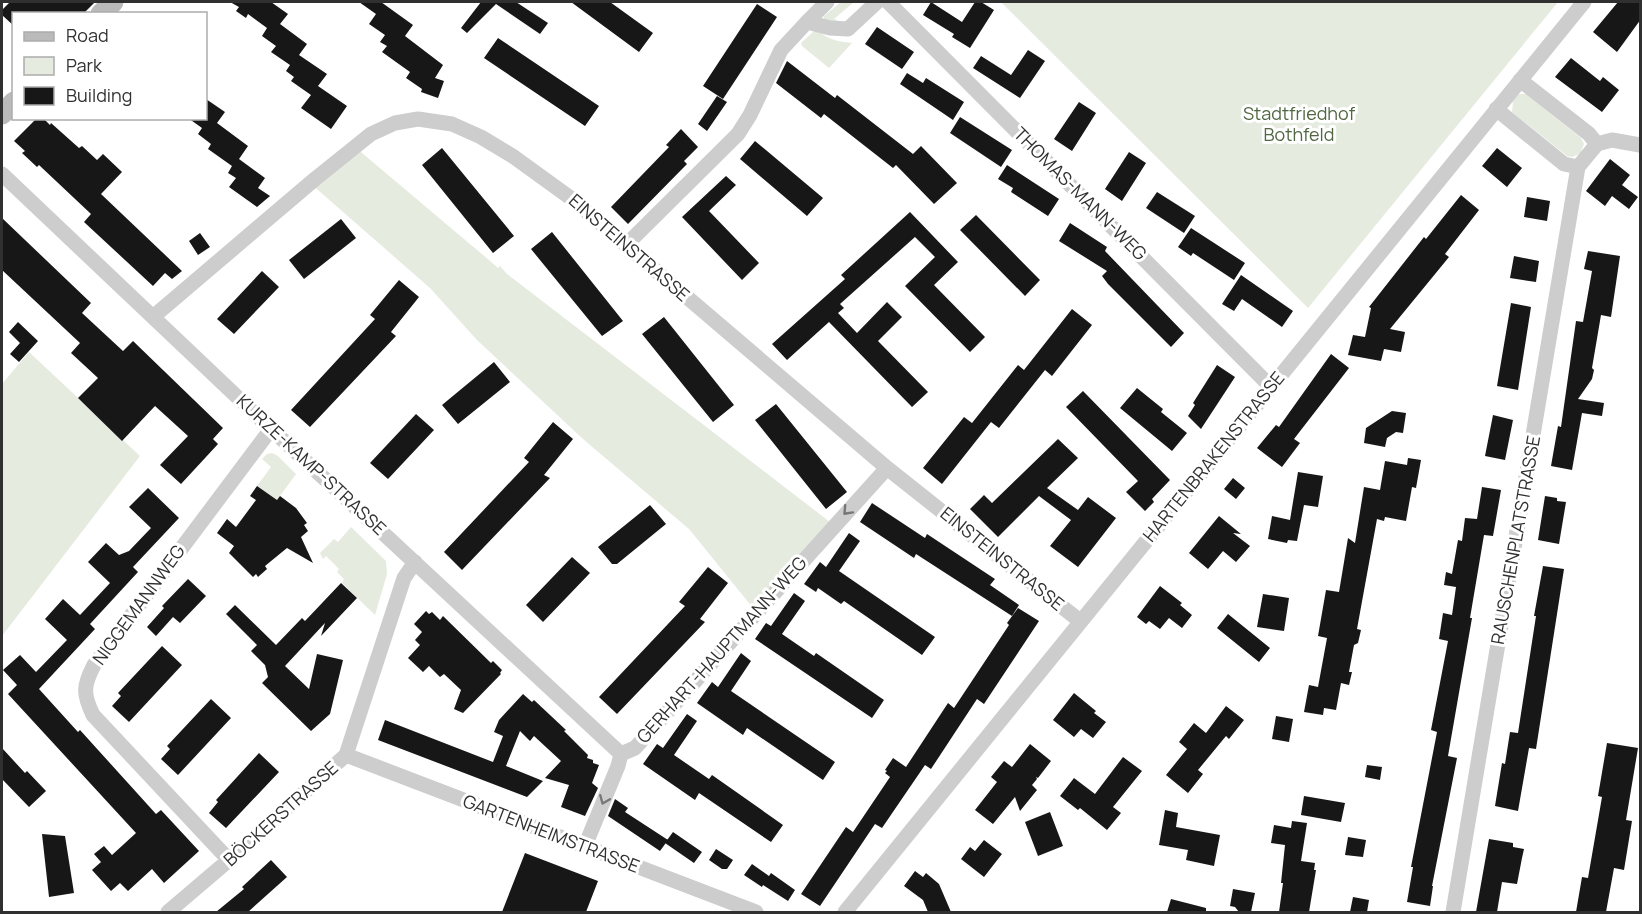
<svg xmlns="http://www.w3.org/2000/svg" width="1642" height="914" font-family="Manrope,sans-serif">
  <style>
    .green { fill: #e5ebdf }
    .building { fill: #171717 }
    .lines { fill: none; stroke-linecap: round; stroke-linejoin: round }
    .minor { stroke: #cdcdcd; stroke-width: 15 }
    .secondary { stroke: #bababa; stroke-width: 21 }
    .oneway { stroke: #777 }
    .labels { text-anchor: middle; stroke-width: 6; stroke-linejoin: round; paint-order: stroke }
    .park-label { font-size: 18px; fill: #516741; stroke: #fff }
    .street-label { font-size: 18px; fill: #303030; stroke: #fff }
  </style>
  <rect width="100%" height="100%" fill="#fff"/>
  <!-- green -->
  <path class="green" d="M841 2H854L834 19 840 22 823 23 824 16Z
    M1001 2H1558L1308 308Z
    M814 31C820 31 822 34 827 37 835 41 844 42 852 43L829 68 802 46 801 43Z
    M1519 94H1526L1581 138 1584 144 1580 154 1572 157 1567 156 1512 112 1513 101Z
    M355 147 490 261 498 268 500 266 507 274 830 522 753 608 689 529 583 439 477 340 430 288 310 183Z
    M29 352 140 456 2 636V384Z
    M272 453 278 456 296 474 277 500 257 486 271 467 262 459 267 454Z
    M351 527 386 561 387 574 375 615 342 583 344 579 337 572 339 569 326 556 323 559 320 553 334 539 338 542Z"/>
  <!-- building -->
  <path class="building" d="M10 2H95L83 14H14V26L2 15V10Z
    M230 2H271L288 14 280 24 307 44 299 55 327 74 318 86 347 106 331 129 301 108 311 95 291 81 294 77 286 71 290 65 271 52 276 46 262 36 267 28 248 14 246 18 236 11 239 7Z
    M359 2H381L413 25 405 36 443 65 435 78 444 81 438 98 421 92 422 89 406 78 410 72 382 52 387 46 380 42 385 35 369 24 376 14Z
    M481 2H516L548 23 540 34 496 4 467 33 461 28Z
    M571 2H610L653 33 639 52Z
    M931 2 962 22 975 2H981L994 10 970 48 952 37 954 34 923 15Z
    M1618 2H1641V19L1617 52 1593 32Z
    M757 4 777 17 723 99 703 86Z
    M877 27 914 52 902 69 865 44Z
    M498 38 599 106 585 126 484 58Z
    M1028 50 1045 61 1020 98 973 68 981 56 1011 75Z
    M1571 58 1600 81 1603 77 1619 90 1602 112 1555 77Z
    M787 61 835 98 837 95 913 154 921 146 957 183 934 204 896 165 893 168 824 114 821 118 776 83Z
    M907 73 923 83 926 78 964 102 953 120 900 84Z
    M717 96 727 102 707 131 698 124Z
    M206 99 225 112 217 123 248 146 239 159 265 178 258 188 270 196 257 207 229 187 236 178 228 173 232 166 208 149 211 144 198 134 202 128 188 118H206Z
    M1079 102 1096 113 1072 151 1054 139Z
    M960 117 1012 150 1001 167 950 133Z
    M37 118H43L50 125 51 123 79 148 82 146 97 160 103 154 122 172 101 194 182 271 172 279 165 273 153 286 84 222 91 214 39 165 37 167 22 153 25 151 14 141Z
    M681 129 698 147 684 161 687 164 628 224 611 207 669 147 666 145Z
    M755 141 823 198 807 216 740 159Z
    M442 148 514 236 493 253 422 165Z
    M1497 148 1522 168 1507 187 1482 166Z
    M1129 152 1146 163 1122 201 1105 189Z
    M1610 159 1630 175 1622 185 1638 197 1629 209 1612 196 1605 206 1586 191Z
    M1007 165 1059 199 1048 216 1011 192 1013 188 998 179Z
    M726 176 736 185 709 211 759 263 742 280 682 217Z
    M1157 192 1195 216 1184 233 1146 208Z
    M1461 195 1479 210 1445 254 1449 257 1390 329 1405 332 1401 352 1384 349 1381 361 1348 355 1353 335 1365 337 1371 308 1369 307 1424 237 1426 239Z
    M1527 197 1550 201 1547 221 1524 217Z
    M910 212 958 262 934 285 985 337 970 352 905 286 935 257 915 237 840 304 844 308 838 313 857 333 887 302 902 317 878 341 928 392 912 407 829 322 787 360 772 344 845 279 841 275Z
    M976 215 1040 280 1025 296 960 230Z
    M2 218 91 303 82 313 123 351 133 341 223 428 213 439 218 444 181 484 160 465 188 436 155 406 122 441 78 398 98 378 71 353 80 343 2 270Z
    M341 219 356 238 304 279 289 260Z
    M1070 223 1107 247 1105 251 1184 333 1171 347 1108 284 1102 276 1107 271 1059 241Z
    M1191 228 1245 263 1234 280 1193 253 1191 256 1178 247Z
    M552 232 623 321 602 336 531 249Z
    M200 233 210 247 198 255 189 241Z
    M1588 251 1620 256 1611 317 1601 315 1592 368 1594 370 1592 379 1578 399 1604 403 1602 416 1582 413 1572 470 1551 466 1558 426 1561 427 1576 321 1583 322 1592 271 1584 269Z
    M1514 256 1539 261 1536 282 1510 278Z
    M262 271 279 287 234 334 217 319Z
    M1241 275 1293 311 1282 327 1242 299 1234 311 1222 304Z
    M399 280 419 297 391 332 396 336 310 427 291 410 375 319 370 315Z
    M1511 303 1531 307 1518 390 1497 386Z
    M1072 309 1092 325 1052 376 1045 370 999 428 991 422 942 484 923 468 964 417 972 423 1018 365 1024 370Z
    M664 317 734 405 713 422 642 334Z
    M18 322 38 341 19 362 10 354 20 343 9 332Z
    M1331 354 1349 368 1294 439 1300 443 1282 467 1257 448 1276 425 1279 427Z
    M494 362 510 382 458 424 442 405Z
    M1217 365 1235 377 1201 429 1188 416 1195 405 1193 403Z
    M1137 388 1163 409 1161 412 1187 433 1172 451 1120 408Z
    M1083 391 1170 480 1152 499 1154 502 1145 511 1126 492 1138 481 1066 407Z
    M776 404 847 492 826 509 755 420Z
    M1392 411 1406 413 1403 433 1396 432 1387 438 1385 447 1364 443 1366 428Z
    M416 414 434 430 388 479 370 463Z
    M1493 415 1513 420 1505 460 1485 456Z
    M553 422 573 439 544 475 550 478 462 570 444 552 529 462 524 458Z
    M1058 439 1078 458 1047 488 1078 510 1088 497 1116 518 1078 567 1050 546 1071 520 1039 496 998 537 970 509 984 495 992 503Z
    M1408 458 1421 460 1416 488 1412 487 1406 521 1385 517 1384 521 1377 519 1357 629 1361 630 1358 643 1354 645 1349 672H1352L1349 685 1341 683 1336 710 1324 708 1323 715 1304 712 1309 685 1318 687 1327 638 1318 636 1326 590 1339 592 1348 538 1355 543 1364 487 1380 490 1385 461 1407 465Z
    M1298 472 1323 476 1318 507 1304 505 1297 541 1288 540 1287 543 1268 539 1272 516 1290 520Z
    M1233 478 1245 488 1236 499 1224 489Z
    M257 486 277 500 280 496 296 508 307 523 304 525 308 531 301 537 313 563 287 548 265 566 267 569 258 577 256 574 253 577 229 553 234 546 217 533 227 519 236 527 256 500 250 496Z
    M1482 487 1501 490 1493 536 1484 535 1470 618H1472L1448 756 1457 758 1432 886H1433L1430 906 1407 902 1413 867H1411L1437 732 1431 730 1448 641 1439 639 1443 613 1452 615 1456 587 1444 585 1446 572 1452 574 1458 540 1462 541 1465 518 1477 519Z
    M148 488 179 518 133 567 138 572 90 624 95 629 39 689 78 732 80 730 156 814 161 810 199 851 164 883 152 869 128 891 120 883 111 891 92 870 101 862 94 854 104 846 112 855 136 833 8 694 17 685 3 670 20 655 36 672 67 640 45 619 63 599 80 615 110 583 88 562 106 543 119 555 129 551 151 528 129 507Z
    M1545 496 1557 498V501L1566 502 1559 544 1538 540Z
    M872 503 925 538 927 534 995 579 990 585 1019 605 1012 616 916 554 914 558 860 522Z
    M650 505 666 524 617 564H612L598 547Z
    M1219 516 1241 534 1233 533 1250 546 1236 562 1223 551 1208 569 1189 553Z
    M849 533 860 541 839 571 935 637 922 655 844 601 841 604 818 588 816 592 804 584 820 562 826 567Z
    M572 557 590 573 543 622 526 605Z
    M1543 566 1564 569 1536 749 1529 748 1518 811 1495 806 1502 763 1505 764 1510 732 1518 733 1536 616H1534Z
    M708 567 728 583 700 619 705 622 617 714 599 697 685 606 679 602Z
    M188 579 206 596 180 623 173 617 156 636 147 627 164 608 162 606Z
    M341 583 357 598 321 636 325 623 285 666 309 689 317 654 343 660 330 714 311 731 262 683 268 677 265 665 251 651 257 645 226 614 235 605 276 645 302 618 305 621Z
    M1160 586 1182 603 1180 605 1192 615 1182 628 1169 618 1160 629 1149 621 1146 624 1137 617Z
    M794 593 805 601 782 634 814 656 816 653 884 700 872 718 755 639 766 623 771 626Z
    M1263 594 1289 598 1284 631 1257 627Z
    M1018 608 1039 621 984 704 977 699 931 769 925 765 882 828 875 824 820 906 801 894 846 827 853 832 890 777 885 773 887 771 885 770 893 758 906 767 948 703 954 708 1009 625 1007 623Z
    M426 611 429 614 432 612 440 620 443 616 491 663 493 661 502 670 500 673 501 674 463 713 454 709 461 690 444 674 440 677 429 666 423 672 408 658 420 645 415 640 422 632 414 624Z
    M1228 614 1270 648 1259 662 1217 628Z
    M162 646 182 665 129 722 112 706 121 696 118 693Z
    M741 653 751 661 731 691 835 762 823 780 747 728 743 735 697 703 712 682 718 687Z
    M1074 693 1096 711 1094 713 1106 722 1093 738 1081 729 1074 737 1053 720Z
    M523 694 532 702 534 700 566 730 564 731 588 755 587 758 593 760V763L599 765 592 783 598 788 585 816 561 807 569 785 545 778 561 761 534 736 530 741 520 731 506 766 543 781 527 797 378 740 385 720 493 762 503 736 494 732 499 720Z
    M211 699 231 718 178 775 161 759 170 749 167 746Z
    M1226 706 1244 720 1229 739 1226 736 1198 770 1203 774 1188 793 1166 775 1187 749 1179 742 1194 723 1206 733Z
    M687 714 697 721 674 755 709 779 712 775 783 825 771 842 699 793 695 800 643 764 657 744 663 748Z
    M1276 716 1293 719 1289 742 1272 739Z
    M1607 743 1638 748 1626 820 1632 821 1624 870 1614 868 1606 912H1576L1582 877 1588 878 1602 797 1598 796Z
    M1030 744 1051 761 1038 778 1036 777 1037 779 1032 785 1037 790 1020 811 1015 797 993 824 975 810 997 782 991 777 1004 761 1012 767Z
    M2 748 25 773 27 771 46 791 29 807 2 779Z
    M259 753 279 772 226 828 209 813 218 802 216 800Z
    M1123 757 1142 771 1113 807 1121 813 1107 830 1080 808 1078 810 1060 796 1074 778 1095 794Z
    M1367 765 1382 767 1380 780 1365 777Z
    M1304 796 1345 803 1341 822 1301 815Z
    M615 799 628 808 625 812 668 840 660 851 608 816Z
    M1165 810 1178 813 1176 827 1220 835 1214 866 1186 860 1188 850 1159 845Z
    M1050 812 1063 846 1038 856 1025 822Z
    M1292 821 1307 823 1301 861 1315 863 1314 870H1316L1309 912H1279L1283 883H1281L1285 845 1271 843 1274 825 1291 828Z
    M673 832 702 852 694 863 665 843Z
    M42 834 65 836 74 893 49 897Z
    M1348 837 1366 840 1363 857 1345 855Z
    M1489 839 1513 843V847L1524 849 1522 858 1517 884 1502 882 1497 912H1476Z
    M984 840 1002 854 984 877 961 859 970 847 975 851Z
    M716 849 733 860 727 869H722L709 860Z
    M525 853 598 881 586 912H502Z
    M271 860 287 877 248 912H216L244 889 242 887Z
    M752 864 769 876 771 873 795 890 788 901 763 885 762 887 744 875Z
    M915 871 923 877 926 873 939 884 951 912H928L923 900 904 886Z
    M1233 889 1255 893 1251 912H1239L1235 907 1230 906Z
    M1353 897 1369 900 1367 912H1350Z
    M1171 899 1206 908V912H1167Z"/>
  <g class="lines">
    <!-- minor -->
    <path class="minor" d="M888 2 1271 387
      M807 22 827 2
      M1520 80 1589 134 1597 144
      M1496 109 1564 164 1578 167 1597 144 1612 140 1640 145
      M2 174 271 429 621 754
      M626 245 738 134 750 115 781 50 807 22 830 28 848 29 877 2
      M154 316 315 179 371 134 395 123 418 119 452 124 481 137 514 157 572 199 887 468 1080 621
      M621 754 635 748 887 468
      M346 755 756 912
      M585 846 618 766 621 754
      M229 860 93 715C83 694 83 686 94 665L271 429
      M168 912 229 860 346 755 404 578 415 562
      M845 912 1584 2
      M1453 912 1578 167"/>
    <!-- secondary -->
    <path class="secondary" d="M101 14 113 2
      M2 114 14 102"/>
  </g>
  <!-- one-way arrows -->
  <defs><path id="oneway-chevron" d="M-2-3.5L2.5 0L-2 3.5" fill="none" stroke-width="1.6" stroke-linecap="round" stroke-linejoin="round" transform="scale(1.5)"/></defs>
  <g class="oneway">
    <use href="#oneway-chevron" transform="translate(847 511) rotate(133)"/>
    <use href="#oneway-chevron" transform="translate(604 800) rotate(112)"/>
  </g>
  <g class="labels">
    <!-- park labels -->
    <g class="park-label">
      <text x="1299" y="120">Stadtfriedhof<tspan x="1299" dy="21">Bothfeld</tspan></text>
    </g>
    <!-- street labels -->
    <g class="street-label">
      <text transform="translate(1080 194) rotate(45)" y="6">THOMAS-MANN-WEG</text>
      <text transform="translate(629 248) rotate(41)" y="6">EINSTEINSTRASSE</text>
      <text transform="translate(1214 457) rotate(-51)" y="6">HARTENBRAKENSTRASSE</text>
      <text transform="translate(311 465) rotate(43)" y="6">KURZE-KAMP-STRASSE</text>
      <text transform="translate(1516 540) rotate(-80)" y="6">RAUSCHENPLATSTRASSE</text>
      <text transform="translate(1002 559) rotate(39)" y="6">EINSTEINSTRASSE</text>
      <text transform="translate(139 605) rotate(-54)" y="6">NIGGEMANNWEG</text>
      <text transform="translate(722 650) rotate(-48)" y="6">GERHART-HAUPTMANN-WEG</text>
      <text transform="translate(281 814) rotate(-42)" y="6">BÖCKERSTRASSE</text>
      <text transform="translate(551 834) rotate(21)" y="6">GARTENHEIMSTRASSE</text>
    </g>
  </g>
  <!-- border -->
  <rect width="1642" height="914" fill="none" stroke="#303030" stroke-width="6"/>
  <!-- legend -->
  <rect x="12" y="12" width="195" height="108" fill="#ffffff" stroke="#acacac" stroke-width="1.5"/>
  <rect x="24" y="32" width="30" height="9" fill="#bababa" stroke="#acacac" stroke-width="1.5"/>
  <text x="66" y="42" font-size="18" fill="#303030">Road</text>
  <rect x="24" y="57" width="30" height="18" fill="#e5ebdf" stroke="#acacac" stroke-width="1.5"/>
  <text x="66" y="72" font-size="18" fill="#303030">Park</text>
  <rect x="24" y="87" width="30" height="18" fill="#171717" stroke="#acacac" stroke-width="1.5"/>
  <text x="66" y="102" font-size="18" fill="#303030">Building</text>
</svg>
